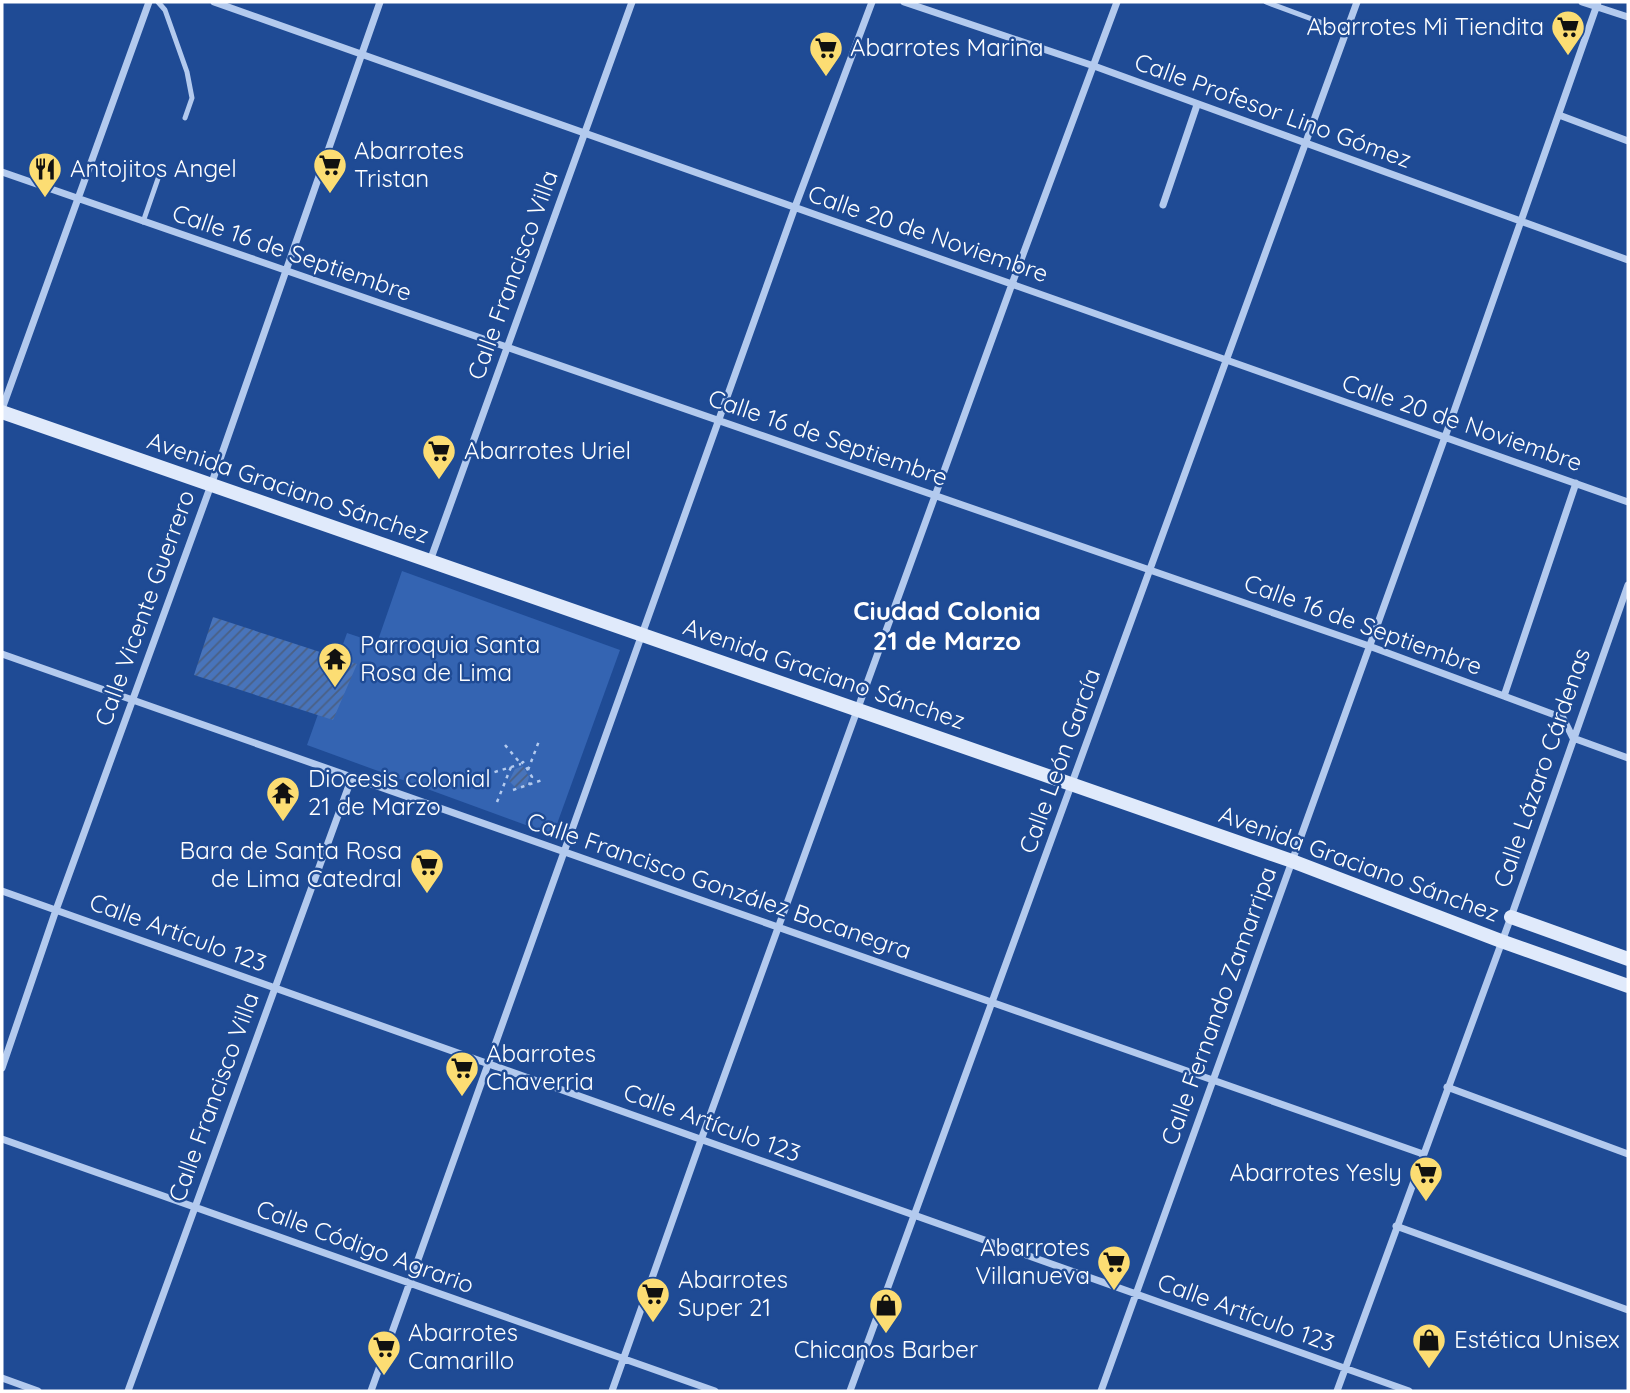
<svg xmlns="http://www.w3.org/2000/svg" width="1630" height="1393" font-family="Quicksand,sans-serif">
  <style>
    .green { fill: #3464b2 }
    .building { fill: url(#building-hatch) }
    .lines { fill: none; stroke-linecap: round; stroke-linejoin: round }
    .path { stroke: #b3caee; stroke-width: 2.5; stroke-dasharray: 3.5 5; stroke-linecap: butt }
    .lane { stroke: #b3caee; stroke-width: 5 }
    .street { stroke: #b3caee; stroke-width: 7 }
    .secondary { stroke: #e0eafb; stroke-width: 14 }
    .labels { text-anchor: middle; stroke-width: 5; stroke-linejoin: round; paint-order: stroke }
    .poi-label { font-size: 24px; fill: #fff; stroke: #1f4b95; text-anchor: start }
    .street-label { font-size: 24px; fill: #fff; stroke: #1f4b95 }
    .neighbourhood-label { font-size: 26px; font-weight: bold; fill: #fff; stroke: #1f4b95 }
  </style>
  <defs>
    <pattern id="building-hatch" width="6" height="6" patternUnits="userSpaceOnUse" patternTransform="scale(1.75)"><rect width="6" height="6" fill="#4874bb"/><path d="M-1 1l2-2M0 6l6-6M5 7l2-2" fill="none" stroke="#4a6084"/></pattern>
  </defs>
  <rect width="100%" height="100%" fill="#1f4b95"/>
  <!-- green -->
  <path class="green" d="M402 571 620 650 553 835 307 745 347 633 377 643Z"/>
  <!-- building -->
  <path class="building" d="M213 617 357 664 333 720 194 675Z
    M523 766 529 777 526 787 517 789 509 781 515 769Z"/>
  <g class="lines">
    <!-- path -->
    <path class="path" d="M505 745 521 764 523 762 532 777 529 785
      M528 770 539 741
      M462 782 521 764
      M513 790 545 779
      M497 802 511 767"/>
    <!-- lane -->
    <path class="lane" d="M158 2 165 10 187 72 192 98 185 118
      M1266 2 1347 32
      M143 222 161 170"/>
    <!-- street -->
    <path class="street" d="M214 2 1628 502
      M904 2 1094 66 1628 260
      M1582 2 1628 17
      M1559 115 1628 141
      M2 172 1369 646 1563 718 1573 738 1628 758
      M1163 205 1197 105
      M2 409 149 2
      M430 561 632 2
      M2 654 1423 1154
      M1504 696 1576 483
      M2 891 1409 1391
      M2 1068 56 910 211 485 380 2
      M1447 1087 1628 1154
      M2 1139 715 1391
      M1396 1226 1628 1310
      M2 1378 38 1391
      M128 1391 352 777
      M371 1391 795 207 872 2
      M612 1391 701 1140 1012 284 1117 2
      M850 1391 1357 2
      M1101 1391 1445 437 1598 2
      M1337 1391 1511 917 1628 585"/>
    <!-- secondary -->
    <path class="secondary" d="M2 412 1292 861 1501 941 1628 986
      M1511 917 1628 959"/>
  </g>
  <!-- icons -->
  <defs>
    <g id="supermarket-pin" transform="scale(1.75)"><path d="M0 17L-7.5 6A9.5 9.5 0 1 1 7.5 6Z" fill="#fcdd73" stroke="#1f4b95"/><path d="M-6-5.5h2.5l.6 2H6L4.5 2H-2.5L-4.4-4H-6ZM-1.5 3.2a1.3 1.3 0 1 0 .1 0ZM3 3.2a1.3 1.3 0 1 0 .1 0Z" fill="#111"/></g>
    <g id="restaurant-pin" transform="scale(1.75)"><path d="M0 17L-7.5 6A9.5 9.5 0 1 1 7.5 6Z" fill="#fcdd73" stroke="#1f4b95"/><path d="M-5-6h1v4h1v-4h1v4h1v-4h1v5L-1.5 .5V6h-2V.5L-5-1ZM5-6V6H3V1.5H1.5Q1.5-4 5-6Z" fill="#111"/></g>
    <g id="temple-pin" transform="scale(1.75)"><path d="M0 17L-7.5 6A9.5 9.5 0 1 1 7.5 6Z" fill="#fcdd73" stroke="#1f4b95"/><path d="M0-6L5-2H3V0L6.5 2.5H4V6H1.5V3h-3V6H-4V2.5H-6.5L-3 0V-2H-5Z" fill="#111"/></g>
    <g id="shop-pin" transform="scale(1.75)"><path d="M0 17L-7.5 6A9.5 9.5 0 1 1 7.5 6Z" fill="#fcdd73" stroke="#1f4b95"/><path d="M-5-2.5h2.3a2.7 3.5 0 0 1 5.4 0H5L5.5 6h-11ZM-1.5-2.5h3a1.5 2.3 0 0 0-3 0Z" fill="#111"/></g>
  </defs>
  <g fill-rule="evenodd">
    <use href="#supermarket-pin" x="1568" y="27"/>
    <use href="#supermarket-pin" x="826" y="48"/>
    <use href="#supermarket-pin" x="330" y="165"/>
    <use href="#restaurant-pin" x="45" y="169"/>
    <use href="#supermarket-pin" x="439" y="451"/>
    <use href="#temple-pin" x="335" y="659"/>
    <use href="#temple-pin" x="283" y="793"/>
    <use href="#supermarket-pin" x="427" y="865"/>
    <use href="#supermarket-pin" x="462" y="1068"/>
    <use href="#supermarket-pin" x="1426" y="1173"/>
    <use href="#supermarket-pin" x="1114" y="1262"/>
    <use href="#supermarket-pin" x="653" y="1294"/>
    <use href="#shop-pin" x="886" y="1305"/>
    <use href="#shop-pin" x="1429" y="1340"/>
    <use href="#supermarket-pin" x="384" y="1347"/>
  </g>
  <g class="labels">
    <!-- poi labels -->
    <g class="poi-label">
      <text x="1544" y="35" text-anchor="end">Abarrotes Mi Tiendita</text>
      <text x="850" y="56">Abarrotes Marina</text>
      <text x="354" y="159">Abarrotes<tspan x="354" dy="28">Tristan</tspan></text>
      <text x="70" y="177">Antojitos Angel</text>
      <text x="464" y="459">Abarrotes Uriel</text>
      <text x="360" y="653">Parroquia Santa<tspan x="360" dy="28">Rosa de Lima</tspan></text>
      <text x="308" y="787">Diocesis colonial<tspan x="308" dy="28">21 de Marzo</tspan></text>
      <text x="402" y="859" text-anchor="end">Bara de Santa Rosa<tspan x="402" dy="28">de Lima Catedral</tspan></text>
      <text x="486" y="1062">Abarrotes<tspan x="486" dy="28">Chaverria</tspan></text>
      <text x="1402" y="1181" text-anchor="end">Abarrotes Yesly</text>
      <text x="1090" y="1256" text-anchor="end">Abarrotes<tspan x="1090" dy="28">Villanueva</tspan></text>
      <text x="678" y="1288">Abarrotes<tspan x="678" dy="28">Super 21</tspan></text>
      <text x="408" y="1341">Abarrotes<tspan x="408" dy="28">Camarillo</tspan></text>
      <text x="1454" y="1348">Estética Unisex</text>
      <text x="886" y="1358" text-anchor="middle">Chicanos Barber</text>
    </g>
    <!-- street labels -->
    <g class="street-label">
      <text transform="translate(1273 111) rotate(20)" y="8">Calle Profesor Lino Gómez</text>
      <text transform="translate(928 234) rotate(19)" y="8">Calle 20 de Noviembre</text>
      <text transform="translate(292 253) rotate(19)" y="8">Calle 16 de Septiembre</text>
      <text transform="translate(513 275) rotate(-70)" y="8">Calle Francisco Villa</text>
      <text transform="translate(1462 423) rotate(19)" y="8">Calle 20 de Noviembre</text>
      <text transform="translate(828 438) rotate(19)" y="8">Calle 16 de Septiembre</text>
      <text transform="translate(288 488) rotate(19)" y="8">Avenida Graciano Sánchez</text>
      <text transform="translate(145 608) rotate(-70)" y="8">Calle Vicente Guerrero</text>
      <text transform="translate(1363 625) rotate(20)" y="8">Calle 16 de Septiembre</text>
      <text transform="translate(824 674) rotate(19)" y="8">Avenida Graciano Sánchez</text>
      <text transform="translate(1060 761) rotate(-70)" y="8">Calle León García</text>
      <text transform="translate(1542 768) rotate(-71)" y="8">Calle Lázaro Cárdenas</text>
      <text transform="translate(1359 864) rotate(20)" y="8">Avenida Graciano Sánchez</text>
      <text transform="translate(719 886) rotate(19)" y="8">Calle Francisco González Bocanegra</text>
      <text transform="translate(178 933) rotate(20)" y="8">Calle Artículo 123</text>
      <text transform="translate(1219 1006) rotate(-70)" y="8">Calle Fernando Zamarripa</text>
      <text transform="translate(214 1097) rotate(-70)" y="8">Calle Francisco Villa</text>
      <text transform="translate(712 1123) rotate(20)" y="8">Calle Artículo 123</text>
      <text transform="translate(365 1247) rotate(20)" y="8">Calle Código Agrario</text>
      <text transform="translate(1246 1313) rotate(20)" y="8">Calle Artículo 123</text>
    </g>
    <!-- neighbourhood labels -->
    <g class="neighbourhood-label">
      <text x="947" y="620">Ciudad Colonia<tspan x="947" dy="30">21 de Marzo</tspan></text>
    </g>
  </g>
  <!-- border -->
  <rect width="1630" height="1393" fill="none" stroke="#ffffff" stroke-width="7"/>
</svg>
